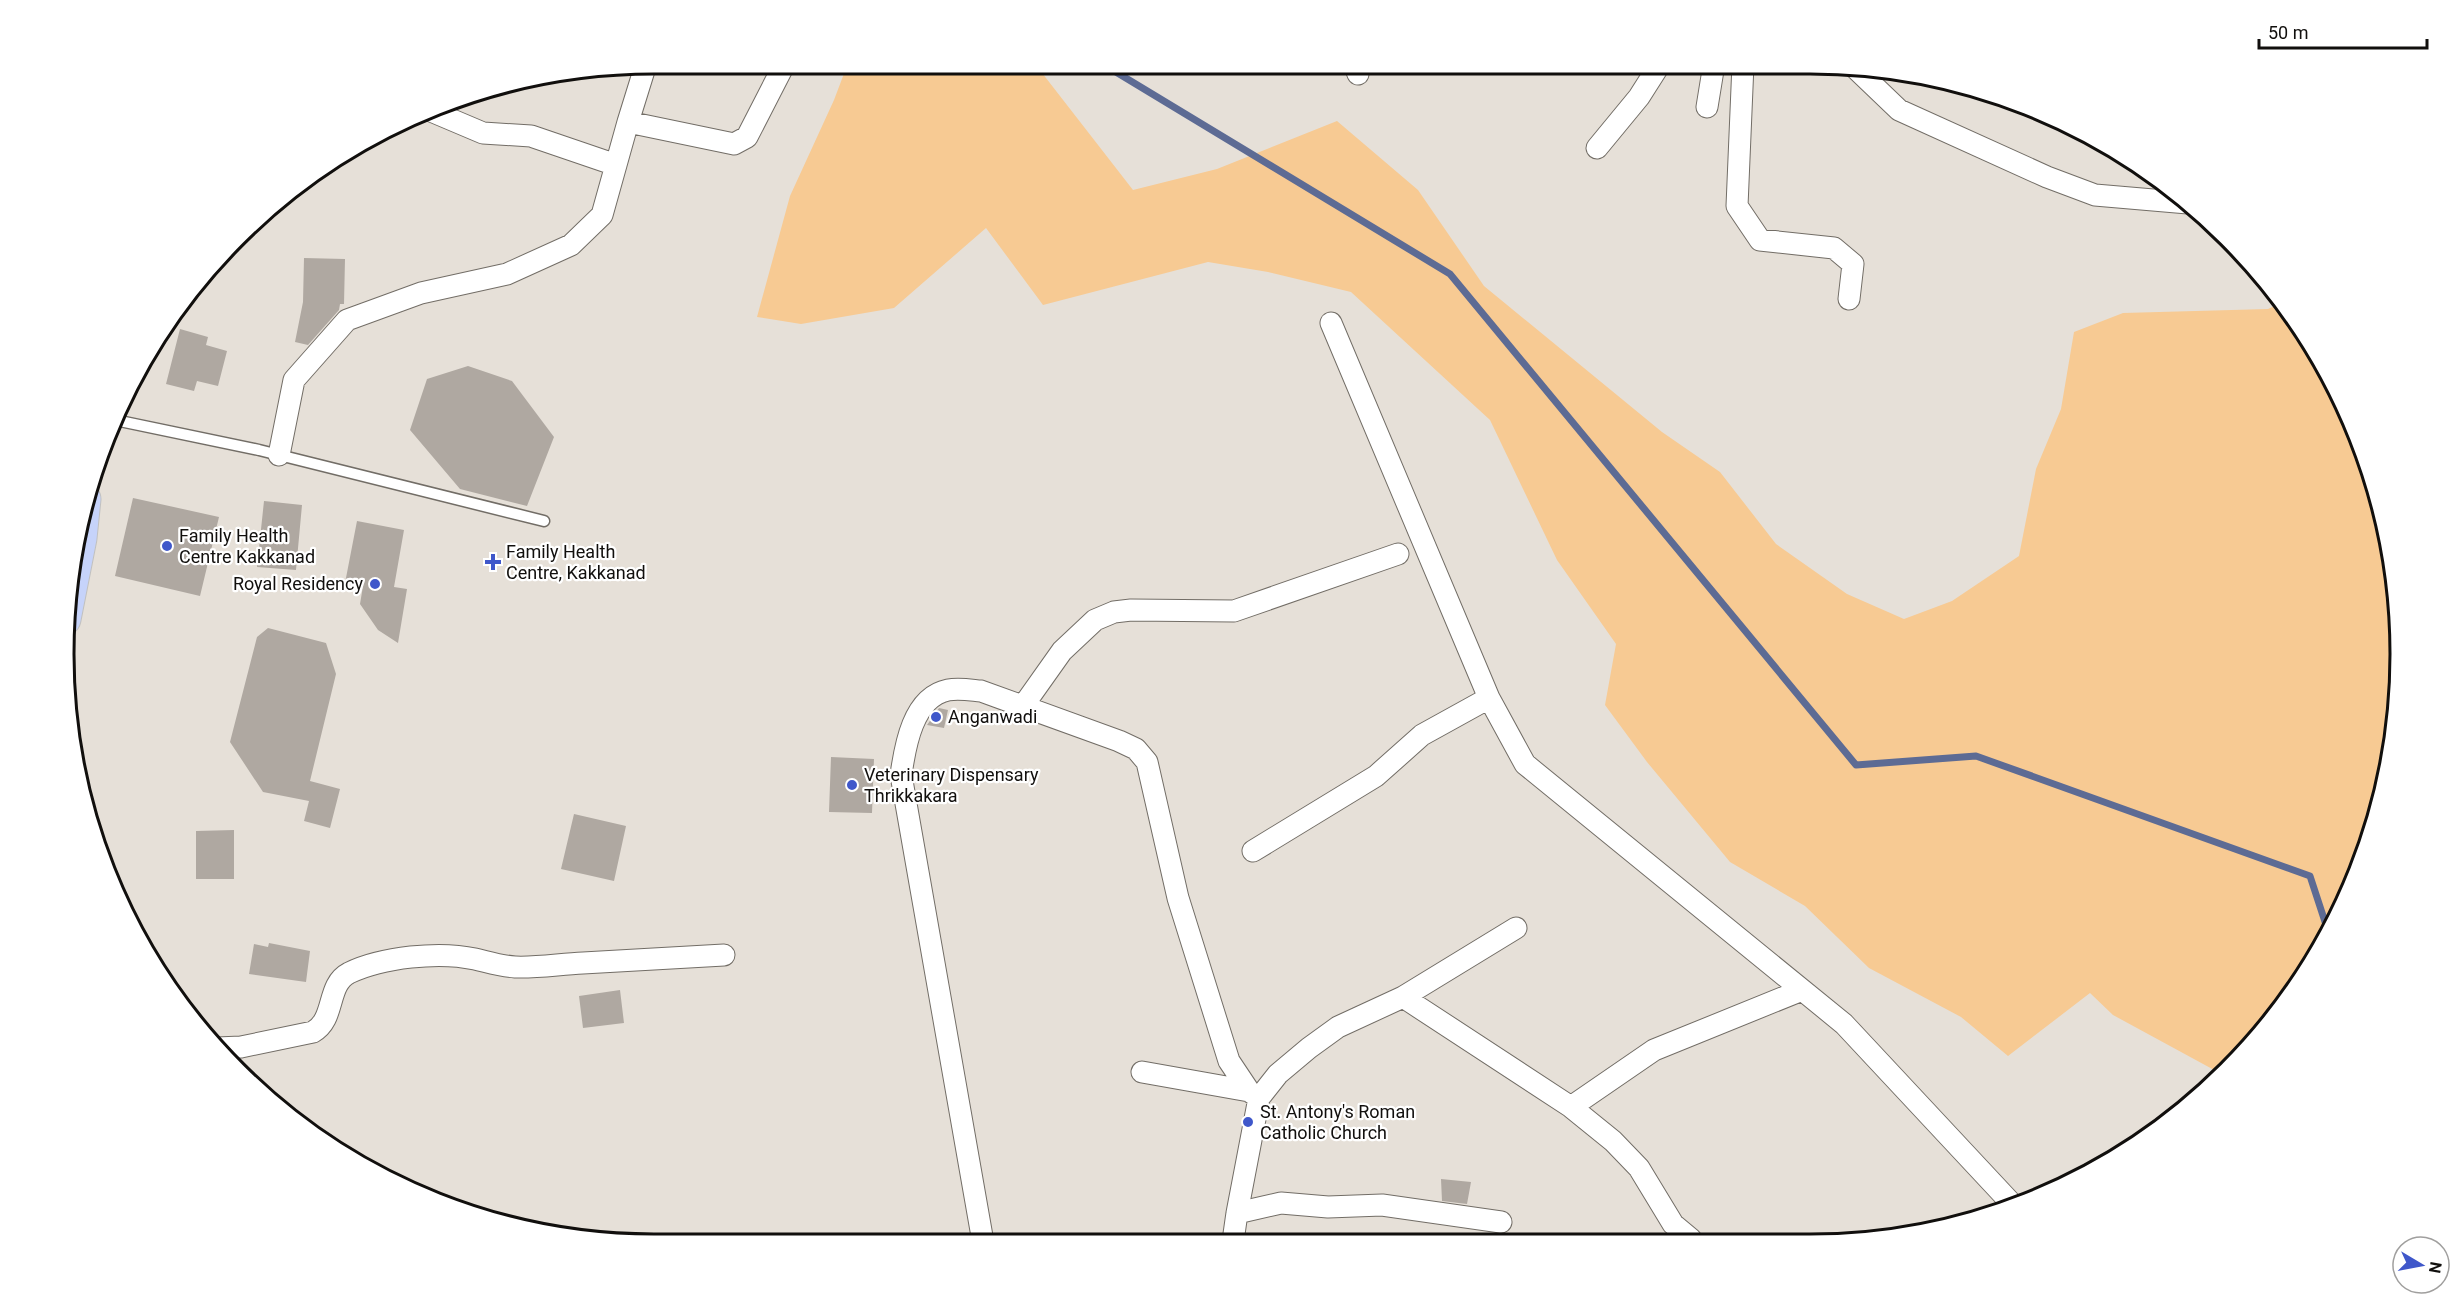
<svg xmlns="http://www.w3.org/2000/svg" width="2463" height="1307" font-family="Roboto,sans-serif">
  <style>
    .green { fill: #f7ca93 }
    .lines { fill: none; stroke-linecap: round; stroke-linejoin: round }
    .stream { stroke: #5d6b94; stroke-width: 7 }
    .building { fill: #afa8a1 }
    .service-casing { stroke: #726d66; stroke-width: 13 }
    .minor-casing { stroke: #726d66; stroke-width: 23 }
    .primary-casing { stroke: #c1c1c0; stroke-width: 35 }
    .service { stroke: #fff; stroke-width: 10 }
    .minor { stroke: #fff; stroke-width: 21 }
    .primary { stroke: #c6d3fa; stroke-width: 33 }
    .poi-dot { fill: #3f57ca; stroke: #fff; stroke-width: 2 }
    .labels { text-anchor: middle; stroke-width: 4.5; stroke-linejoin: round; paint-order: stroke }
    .poi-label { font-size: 18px; fill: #110f0d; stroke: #fff; text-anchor: start }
    .rim { fill: none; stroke: #110f0d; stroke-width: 3 }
  </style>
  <rect width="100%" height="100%" fill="#e6e0d8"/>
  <!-- green -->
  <path class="green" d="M848 63H1038L1039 69 1133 190 1217 169 1337 121 1418 190 1484 286 1662 432 1720 472 1776 544 1847 594 1904 619 1952 601 2019 556 2036 469 2061 409 2074 332 2123 313 2268 309 2281 303 2321 359 2369 464 2395 577 2399 692 2380 807 2339 915 2254 1043 2218 1076 2216 1071 2113 1015 2090 993 2008 1056 1961 1017 1869 968 1805 906 1730 862 1647 762 1605 705 1616 644 1557 560 1490 420 1351 292 1268 272 1208 262 1043 305 986 228 894 308 801 324 757 317 790 196 834 100Z"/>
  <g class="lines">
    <!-- stream -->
    <path class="stream" d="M1101 63 1450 274 1856 765 1976 756 2310 876 2328 931"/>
  </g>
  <!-- building -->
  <path class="building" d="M304 258 345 259 344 304H340L339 310 308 345 295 342 303 302Z
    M180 329 208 337 206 345 227 351 218 386 197 381 194 391 166 384Z
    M468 366 512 381 554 437 527 506 460 489 410 430 427 379Z
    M133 498 219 517 200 596 115 576Z
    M264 501 302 505 296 570 257 567Z
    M357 521 404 530 394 587 407 589 398 643 378 630 360 604 363 586 345 583Z
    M268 628 326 643 336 674 310 781 340 789 330 828 304 821 309 801 263 792 230 742 257 637Z
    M939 708 948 710 944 728 927 725Z
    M831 757 874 759 872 813 829 812Z
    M574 814 626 826 614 881 561 869Z
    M234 830V879H196V831Z
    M269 943 310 951 306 982 249 974 254 944 268 947Z
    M620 990 624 1023 583 1028 579 996Z
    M1441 1179 1471 1182 1467 1204 1442 1201Z"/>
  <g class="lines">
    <!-- service casing -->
    <g class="service-casing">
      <path id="service" d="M111 422 115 420 259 450 544 521"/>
    </g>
    <!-- minor casing -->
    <g class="minor-casing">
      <path id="minor" d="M646 64 628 122 734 144 747 137 785 63
        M1354 64 1358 74
        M1743 64 1737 206 1760 240 1834 248 1853 264 1849 299
        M1852 65 1899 110 2047 177 2095 195 2188 203
        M1707 107 1714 64
        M431 111 483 133 531 136 616 165
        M1597 148 1639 97 1660 64
        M1331 323 1489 698 1525 764 1844 1024 2013 1205
        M279 455 294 380 347 320 421 293 507 274 571 245 602 215 628 122
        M1023 706 1062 651 1095 620 1114 612 1131 610 1234 611 1398 554
        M1253 851 1376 776 1422 735 1489 698
        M1403 997 1571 1107 1613 1141 1639 1168 1673 1224 1691 1239
        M217 1048 241 1047 313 1032C336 1019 326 985 349 973 382 957 439 951 475 959 488 962 500 966 515 967 537 968 560 964 583 963 630 960 677 958 724 955
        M1142 1072 1249 1091
        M1571 1107 1654 1050 1802 990
        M1237 1213 1259 1098 1278 1074 1309 1048 1338 1027 1403 997 1516 928
        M1233 1241 1237 1213 1281 1203 1328 1207 1382 1205 1501 1222
        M983 1242 901 775C905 746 913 697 948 690 959 688 970 690 981 691L1119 741 1136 749 1147 762 1178 898 1229 1061 1249 1091 1259 1098"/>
    </g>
    <!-- primary casing -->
    <g class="primary-casing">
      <path id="primary" d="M64 619 80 538 84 499"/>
    </g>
    <!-- service -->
    <use href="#service" class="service"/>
    <!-- minor -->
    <use href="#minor" class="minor"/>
    <!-- primary -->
    <use href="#primary" class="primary"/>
  </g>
  <!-- markers -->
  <g class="poi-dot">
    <circle cx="167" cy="546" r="6"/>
    <path d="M490 553h6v6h6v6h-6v6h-6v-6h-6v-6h6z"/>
    <circle cx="375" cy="584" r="6"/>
    <circle cx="936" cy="717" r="6"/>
    <circle cx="852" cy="785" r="6"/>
    <circle cx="1248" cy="1122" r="6"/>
  </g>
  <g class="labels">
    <!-- poi labels -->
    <g class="poi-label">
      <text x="179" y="542">Family Health<tspan x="179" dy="21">Centre Kakkanad</tspan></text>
      <text x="506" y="558">Family Health<tspan x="506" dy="21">Centre, Kakkanad</tspan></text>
      <text x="363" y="590" text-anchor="end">Royal Residency</text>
      <text x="948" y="723">Anganwadi</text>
      <text x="864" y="781">Veterinary Dispensary<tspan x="864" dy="21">Thrikkakara</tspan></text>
      <text x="1260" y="1118">St. Antony's Roman<tspan x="1260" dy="21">Catholic Church</tspan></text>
    </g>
  </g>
  <!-- crop -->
  <path d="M0 0H2463V1307H0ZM654 74H1810A580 580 0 0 1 2390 654V654A580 580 0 0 1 1810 1234H654A580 580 0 0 1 74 654V654A580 580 0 0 1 654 74Z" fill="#fff" fill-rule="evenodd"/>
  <path class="rim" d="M654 74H1810A580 580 0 0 1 2390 654V654A580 580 0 0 1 1810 1234H654A580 580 0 0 1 74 654V654A580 580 0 0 1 654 74Z"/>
  <!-- north arrow -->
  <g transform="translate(2421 1265) rotate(100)"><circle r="28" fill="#ffffff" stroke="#a09f9e" stroke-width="1.5"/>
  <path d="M0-4.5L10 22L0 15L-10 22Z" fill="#3f57ca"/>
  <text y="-9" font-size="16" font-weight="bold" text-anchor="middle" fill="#110f0d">N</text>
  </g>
  <!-- scale -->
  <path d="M2259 39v9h168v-9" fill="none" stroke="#110f0d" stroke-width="3"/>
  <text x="2268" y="39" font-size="18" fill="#110f0d" stroke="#ffffff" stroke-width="4.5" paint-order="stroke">50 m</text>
</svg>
